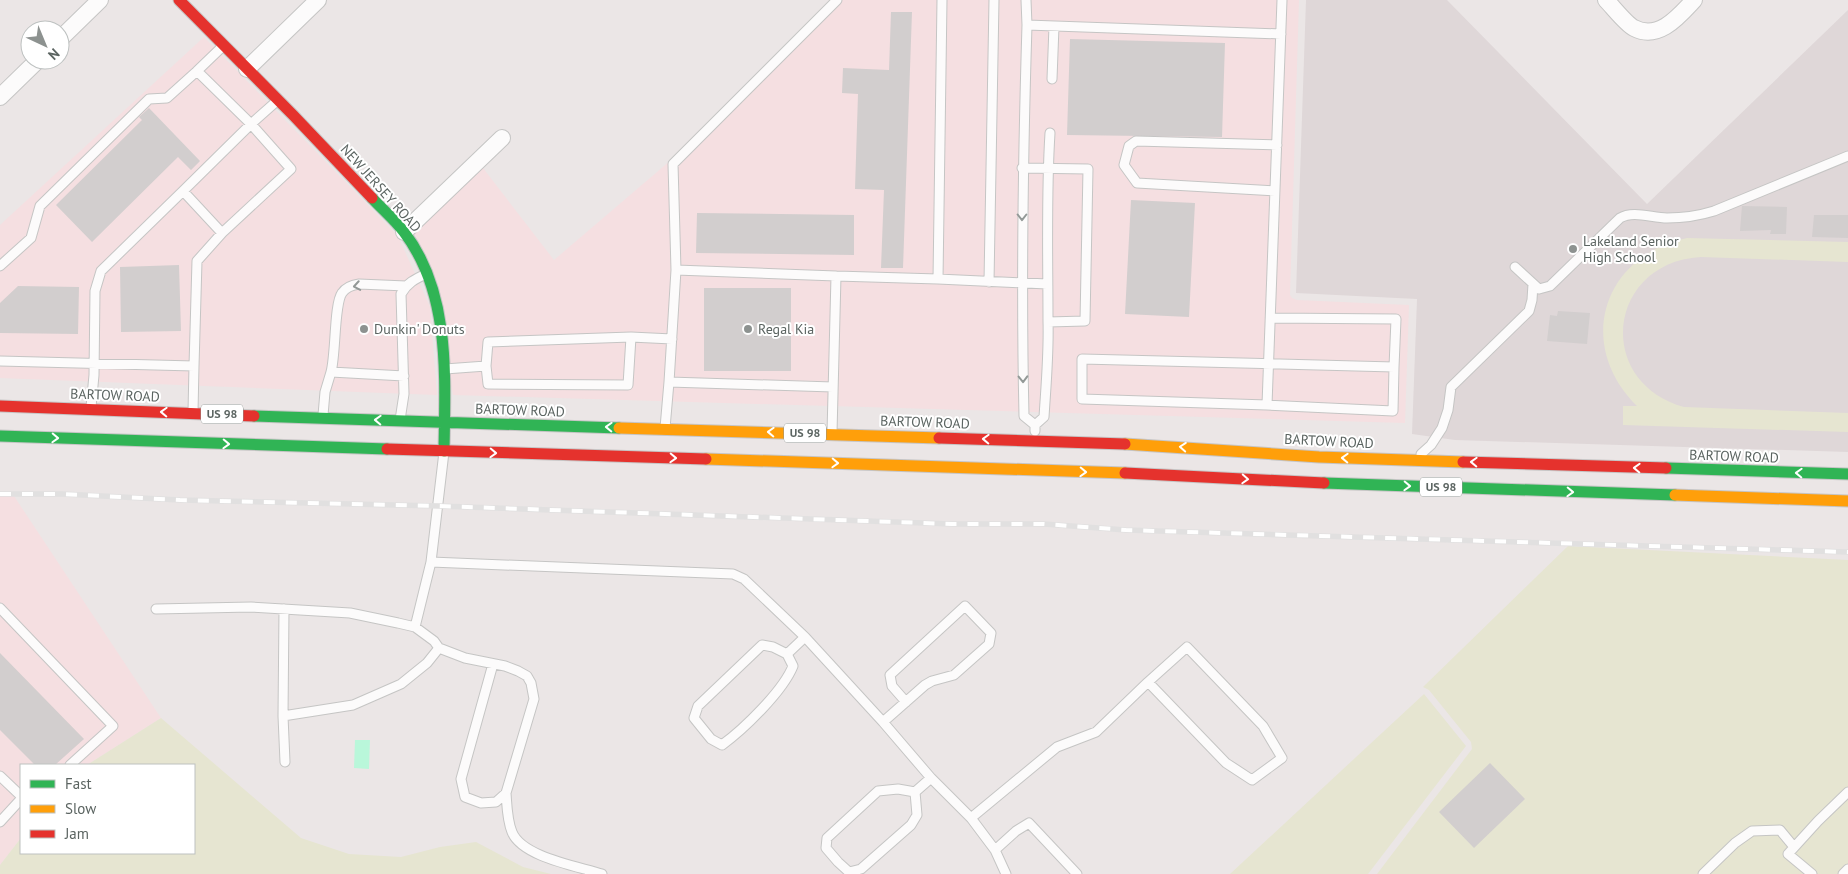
<svg xmlns="http://www.w3.org/2000/svg" width="1848" height="874" font-family="'PT Sans',sans-serif">
  <style>
    .commercial { fill: #f5dfe1 }
    .education { fill: #dfd7d8 }
    .green { fill: #e6e5d1 }
    .water { fill: #b9f7da }
    .building { fill: #d2cece }
    .lines { fill: none; stroke-linecap: round; stroke-linejoin: round }
    .lane-casing { stroke: #c5c5c4; stroke-width: 11 }
    .street-casing { stroke: #c5c5c4; stroke-width: 18 }
    .fast-casing { stroke: #c6c5c5; stroke-width: 13 }
    .slow-casing { stroke: #c6c5c5; stroke-width: 13 }
    .jam-casing { stroke: #c6c5c5; stroke-width: 13 }
    .lane { stroke: #fcfbfb; stroke-width: 9 }
    .street { stroke: #fcfbfb; stroke-width: 16 }
    .fast { stroke: #30b455; stroke-width: 11 }
    .slow { stroke: #ff9f0a; stroke-width: 11 }
    .jam { stroke: #e5322d; stroke-width: 11 }
    .rail-casing { stroke: #e1e0e0; stroke-width: 5.5 }
    .rail { stroke: #fff; stroke-width: 4; stroke-dasharray: 11; stroke-linecap: butt }
    .oneway { stroke: #939997 }
    .oneway2 { stroke: #fff }
    .poi-dot { fill: #8d9290; stroke: #fff; stroke-width: 2 }
    .labels { text-anchor: middle; stroke-width: 4; stroke-linejoin: round; paint-order: stroke }
    .shield { fill: #fff; stroke: #8c9290; stroke-width: 1 }
    .shield-label { font-size: 12px; font-weight: bold; fill: #5b6461 }
    .street-label { font-size: 14px; fill: #5b6461; stroke: #fff }
    .poi-label { font-size: 14px; fill: #5b6461; stroke: #fff; text-anchor: start }
  </style>
  <rect width="100%" height="100%" fill="#ebe6e6"/>
  <!-- commercial -->
  <path class="commercial" d="M837 0H1299L1290 295 1292 298 1297 300 1409 305 1405 423 453 395 415 233 483 168 554 260 719 119Z
    M204 37 398 236 430 307 437 395 0 378V225Z
    M0 492 12 493 161 718 87 765H21V838L0 865Z"/>
  <!-- education -->
  <path class="education" d="M1306 0H1447L1647 204 1848 10V452L1455 440 1412 434 1417 299 1296 293Z"/>
  <!-- green -->
  <path class="green" d="M1687 238 1848 242V262L1701 257C1608 262 1593 381 1684 407L1848 413V432L1623 425V406H1637C1575 345 1602 256 1687 238Z
    M1568 546 1848 560V874H1377L1472 749 1471 742 1429 690 1423 687Z
    M1424 694 1466 746 1368 874H1230Z
    M161 718 301 838 349 854 401 857 440 847 476 842 523 867 551 874H0V865L21 838V853H194V765H87Z"/>
  <!-- water -->
  <path class="water" d="M355 740H370L369 769 354 768Z"/>
  <!-- building -->
  <path class="building" d="M891 12H912L903 268H881L884 190 855 189 858 94 842 93 843 68 889 70Z
    M1070 39 1225 43 1222 137 1067 135Z
    M149 108 200 161 191 170 178 157 92 242 56 205 142 120 139 117Z
    M1131 200 1195 203 1189 317 1125 314Z
    M1742 206 1787 207 1786 234H1770L1771 230 1740 231Z
    M697 213 854 215V255L696 253Z
    M1814 215H1848V238L1812 237Z
    M179 265 181 331 121 332 120 267Z
    M18 286 79 287 78 334 0 333V303Z
    M704 288H791V371H704Z
    M1558 311 1590 313 1587 344 1547 341 1550 315 1557 316Z
    M0 653 84 739 55 765H35L0 730Z
    M1490 763 1525 799 1474 848 1439 812Z"/>
  <g class="lines">
    <!-- lane casing -->
    <g class="lane-casing">
      <path id="lane" d="M942 0 938 279 1047 284
        M1026 0 1027 25
        M1052 79 1054 26
        M1022 168 1088 169 1085 321 1048 322
        M183 191 251 124 197 71 223 46
        M1275 191 1137 183 1124 165 1129 146 1136 141 1277 145
        M0 266 31 238 40 206 149 99 167 98 197 71
        M1515 267 1539 289 1550 286 1620 218C1633 210 1652 218 1667 218 1684 218 1698 216 1714 211L1848 156
        M676 270 673 164 837 0
        M989 282 994 0
        M1271 318 1396 319 1394 367 1082 359V399L1267 405 1393 411 1394 367
        M0 361 194 366 193 412
        M194 366 197 261 222 233
        M486 366 488 342 631 337
        M445 369 486 366 488 384 628 385 631 337 672 339
        M331 372C336 354 334 304 342 293 346 287 352 285 359 284L406 286
        M669 382 676 270 836 276
        M1267 405 1282 0
        M91 407 94 375 95 291 101 271 183 191 222 233 291 169 251 124 278 100
        M323 415 325 392 331 372 404 376
        M400 420 404 394 401 294C407 283 415 279 426 274
        M1035 425 1024 416C1021 285 1023 155 1027 25L1281 34
        M665 428 669 382 833 387
        M1035 431V425L1044 417C1046 385 1049 353 1048 321 1048 258 1046 196 1050 133
        M832 433 836 276 938 279
        M1421 454 1431 445 1442 428 1448 410 1451 387 1529 311 1532 300 1533 284
        M431 562 733 574 744 579 805 637 883 722 931 778 971 818 995 850
        M0 608 113 726 70 765
        M156 609 251 607 350 613 398 623 415 627 434 641 439 648 465 658 505 666 518 671 527 676 531 683 534 699 506 793 496 802 481 803 465 797 461 779 493 664
        M284 609 283 716 285 762
        M415 627 431 562 444 452
        M1187 647 1263 726 1282 758 1252 780 1226 763 1148 682Z
        M787 654 773 647 762 645 698 706 694 718 711 739 722 745C744 729 783 691 793 666L787 654 805 637
        M283 716 353 705 401 684 427 663 439 648
        M883 722 925 685 932 681 954 675 989 644 991 633 965 606 890 675 892 686 906 702
        M0 776 21 796
        M915 792 898 789 878 791 827 838 826 848 838 862 849 872 861 869 911 825 917 815 915 792 931 778
        M506 793C507 806 507 820 512 832 522 857 577 866 602 874
        M971 818 1057 747 1096 732 1148 682
        M0 822 21 799
        M1006 874 995 850 1016 831 1029 823 1077 874
        M1703 874 1735 843 1752 831 1780 830 1794 847
        M1812 874 1788 854 1818 821 1848 792
        M1843 874 1848 869"/>
    </g>
    <!-- street casing -->
    <g class="street-casing">
      <path id="street" d="M1606 0C1613 7 1626 24 1634 28 1659 41 1679 16 1694 0
        M60 39 100 0
        M247 69 318 0
        M0 97 38 60
        M404 232 502 138"/>
    </g>
    <!-- fast casing -->
    <g class="fast-casing">
      <path id="fast" d="M372 198C382 209 395 220 404 232 451 293 445 378 444 451
        M254 416 619 428
        M0 436 387 449
        M1666 468 1848 474
        M1324 483 1675 495"/>
    </g>
    <!-- slow casing -->
    <g class="slow-casing">
      <path id="slow" d="M619 428 939 438
        M1125 444 1319 457 1463 462
        M706 459 1125 473
        M1675 495 1848 501"/>
    </g>
    <!-- jam casing -->
    <g class="jam-casing">
      <path id="jam" d="M179 0 293 115 372 198
        M0 406 254 416
        M939 438 1125 444
        M387 449 706 459
        M1463 462 1666 468
        M1125 473 1324 483"/>
    </g>
    <!-- lane -->
    <use href="#lane" class="lane"/>
    <!-- street -->
    <use href="#street" class="street"/>
    <!-- fast -->
    <use href="#fast" class="fast"/>
    <!-- slow -->
    <use href="#slow" class="slow"/>
    <!-- jam -->
    <use href="#jam" class="jam"/>
    <!-- rail casing -->
    <g class="rail-casing">
      <path id="rail" d="M0 494H63L180 500 439 506 952 524H1044L1126 530 1222 533 1848 552"/>
    </g>
    <!-- rail -->
    <use href="#rail" class="rail"/>
  </g>
  <!-- one-way arrows -->
  <defs><path id="oneway-chevron" d="M-2-3.5L2.5 0L-2 3.5" fill="none" stroke-width="1.6" stroke-linecap="round" stroke-linejoin="round" transform="scale(1.25)"/></defs>
  <g class="oneway">
    <use href="#oneway-chevron" transform="translate(1022 217) rotate(90)"/>
    <use href="#oneway-chevron" transform="translate(357 286) rotate(170)"/>
    <use href="#oneway-chevron" transform="translate(1023 379) rotate(89)"/>
  </g>
  <g class="oneway2">
    <use href="#oneway-chevron" transform="translate(164 412) rotate(-178)"/>
    <use href="#oneway-chevron" transform="translate(378 420) rotate(-178)"/>
    <use href="#oneway-chevron" transform="translate(609 427) rotate(-178)"/>
    <use href="#oneway-chevron" transform="translate(771 432) rotate(-178)"/>
    <use href="#oneway-chevron" transform="translate(55 438) rotate(2)"/>
    <use href="#oneway-chevron" transform="translate(986 439) rotate(-178)"/>
    <use href="#oneway-chevron" transform="translate(226 444) rotate(2)"/>
    <use href="#oneway-chevron" transform="translate(1183 447) rotate(-176)"/>
    <use href="#oneway-chevron" transform="translate(493 453) rotate(2)"/>
    <use href="#oneway-chevron" transform="translate(673 458) rotate(2)"/>
    <use href="#oneway-chevron" transform="translate(1345 458) rotate(-178)"/>
    <use href="#oneway-chevron" transform="translate(1474 462) rotate(-178)"/>
    <use href="#oneway-chevron" transform="translate(835 463) rotate(2)"/>
    <use href="#oneway-chevron" transform="translate(1637 468) rotate(-178)"/>
    <use href="#oneway-chevron" transform="translate(1083 472) rotate(2)"/>
    <use href="#oneway-chevron" transform="translate(1799 473) rotate(-178)"/>
    <use href="#oneway-chevron" transform="translate(1245 479) rotate(3)"/>
    <use href="#oneway-chevron" transform="translate(1407 486) rotate(2)"/>
    <use href="#oneway-chevron" transform="translate(1570 492) rotate(2)"/>
  </g>
  <!-- markers -->
  <g class="poi-dot">
    <circle cx="1573" cy="249" r="5"/>
    <circle cx="364" cy="329" r="5"/>
    <circle cx="748" cy="329" r="5"/>
  </g>
  <g class="labels">
    <!-- shield labels -->
    <g class="shield">
      <rect x="201" y="404.5" width="42" height="19" rx="4"/>
      <rect x="784" y="423.5" width="42" height="19" rx="4"/>
      <rect x="1420" y="477.5" width="42" height="19" rx="4"/>
    </g>
    <g class="shield-label">
      <text x="222" y="418">US 98</text>
      <text x="805" y="437">US 98</text>
      <text x="1441" y="491">US 98</text>
    </g>
    <!-- street labels -->
    <g class="street-label">
      <text transform="translate(381 188) rotate(48)" y="5">NEW JERSEY ROAD</text>
      <text transform="translate(115 395) rotate(2)" y="5">BARTOW ROAD</text>
      <text transform="translate(520 410) rotate(2)" y="5">BARTOW ROAD</text>
      <text transform="translate(925 422) rotate(2)" y="5">BARTOW ROAD</text>
      <text transform="translate(1329 441) rotate(3)" y="5">BARTOW ROAD</text>
      <text transform="translate(1734 456) rotate(2)" y="5">BARTOW ROAD</text>
    </g>
    <!-- poi labels -->
    <g class="poi-label">
      <text x="1583" y="246">Lakeland Senior<tspan x="1583" dy="16">High School</tspan></text>
      <text x="374" y="334">Dunkin' Donuts</text>
      <text x="758" y="334">Regal Kia</text>
    </g>
  </g>
  <!-- legend -->
  <rect x="20" y="764" width="175" height="90" fill="#ffffff" stroke="#bdc1c0"/>
  <rect x="30" y="780" width="25" height="8" fill="#30b455" stroke="#bdc1c0"/>
  <text x="65" y="789" font-size="15" fill="#5b6461">Fast</text>
  <rect x="30" y="805" width="25" height="8" fill="#ff9f0a" stroke="#bdc1c0"/>
  <text x="65" y="814" font-size="15" fill="#5b6461">Slow</text>
  <rect x="30" y="830" width="25" height="8" fill="#e5322d" stroke="#bdc1c0"/>
  <text x="65" y="839" font-size="15" fill="#5b6461">Jam</text>
  <!-- north arrow -->
  <g transform="translate(45 45) rotate(136)"><circle r="24" fill="#ffffff" stroke="#bdc1c0"/>
  <path d="M0-4L9 19L0 12L-9 19Z" fill="#8d9290"/>
  <text y="-8" font-size="14" font-weight="bold" text-anchor="middle" fill="#5b6461">N</text>
  </g>
</svg>
